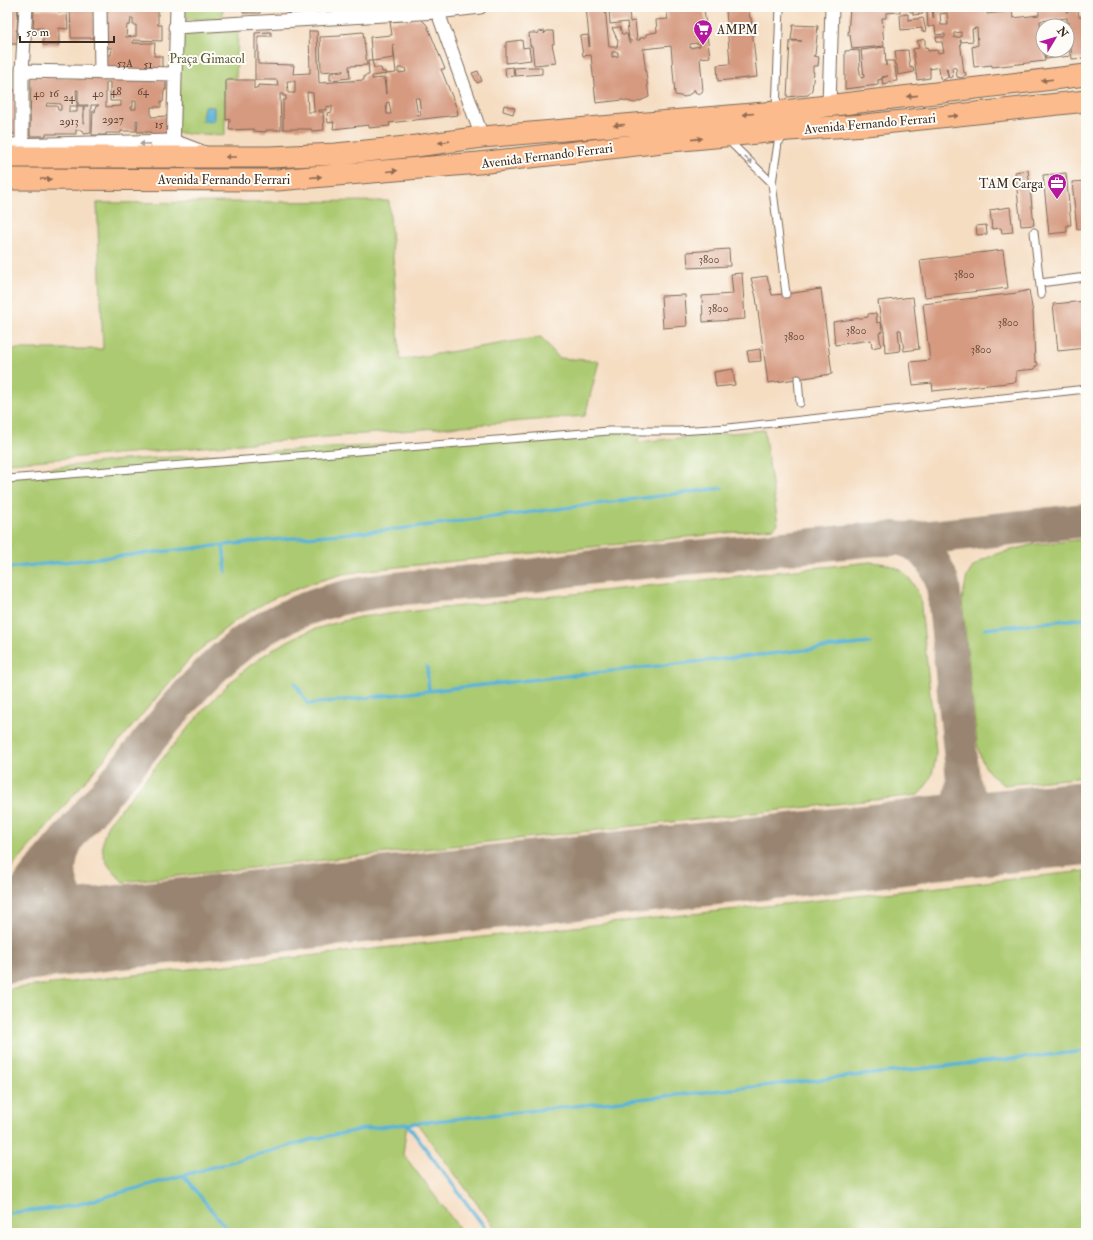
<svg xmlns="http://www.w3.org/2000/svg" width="1093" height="1240" font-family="'IM FELL Double Pica',serif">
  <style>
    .green { fill: #acca71; stroke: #747a48 }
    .water { fill: #5ab4d8; stroke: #4a6f7b }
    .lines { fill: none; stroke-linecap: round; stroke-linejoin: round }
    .stream { stroke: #5ab4d8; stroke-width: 3.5 }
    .taxiway { stroke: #988470; stroke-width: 34 }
    .runway { stroke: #988470; stroke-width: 84 }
    .building { fill: #d69a80; fill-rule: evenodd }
    .service-casing { stroke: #7c6957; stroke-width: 9 }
    .minor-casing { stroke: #7c6957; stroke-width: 15 }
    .tertiary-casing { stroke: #7c6957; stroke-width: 19 }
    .primary-casing { stroke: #7c6957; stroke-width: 23 }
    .service { stroke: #fff; stroke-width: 7 }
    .minor { stroke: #fff; stroke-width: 13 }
    .tertiary { stroke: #fff; stroke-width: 17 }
    .primary { stroke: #fbbb8d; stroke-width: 21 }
    .oneway { fill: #916b50 }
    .oneway2 { fill: #a79f9a }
    .labels { text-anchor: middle; stroke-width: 4; stroke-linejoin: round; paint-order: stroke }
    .number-label { font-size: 11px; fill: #624636 }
    .poi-label { font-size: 13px; fill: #3b2a1e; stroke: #fdfcf7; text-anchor: start }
    .park-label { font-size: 13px; fill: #5d5a37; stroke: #fdfcf7 }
    .street-label { font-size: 13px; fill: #3b2a1e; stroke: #fdfcf7 }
  </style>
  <rect width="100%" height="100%" fill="#fdfcf7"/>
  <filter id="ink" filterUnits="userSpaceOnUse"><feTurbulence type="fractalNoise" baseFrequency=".025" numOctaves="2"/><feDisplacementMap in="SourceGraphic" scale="8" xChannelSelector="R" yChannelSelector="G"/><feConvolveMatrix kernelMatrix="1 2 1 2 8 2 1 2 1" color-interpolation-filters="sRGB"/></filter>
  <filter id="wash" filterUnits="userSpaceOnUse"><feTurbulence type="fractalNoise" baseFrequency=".012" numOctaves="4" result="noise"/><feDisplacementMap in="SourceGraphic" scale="16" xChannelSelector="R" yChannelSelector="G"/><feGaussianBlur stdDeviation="0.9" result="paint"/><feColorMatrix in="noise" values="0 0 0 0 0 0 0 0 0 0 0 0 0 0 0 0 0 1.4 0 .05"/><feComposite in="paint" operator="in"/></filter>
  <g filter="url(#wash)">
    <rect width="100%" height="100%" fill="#f5ddc2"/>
    <!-- green -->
    <path class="green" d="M183 7H223L222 19H184Z
      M180 29 238 32 236 78H225V135L177 133Z
      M389 201 400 360 541 337 559 358 599 361 585 416 7 463V349H103L97 203Z
      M644 430 637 442 764 430 778 524 774 528 369 570 343 574 319 581 283 594 268 601 236 620 192 656 7 873V473L122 460Z
      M1086 539V777L1004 785C986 772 982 765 977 743L962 600 967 576 973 567 982 560 996 554 1031 545Z
      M870 562C898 564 908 571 920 597L936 751C935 768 931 783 918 795L123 882C103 862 97 852 108 824 129 799 151 773 172 747 208 704 244 661 296 637 317 627 339 622 360 617Z
      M1086 871V1233H499L416 1122 407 1124 403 1154 463 1233H7V989Z"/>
    <!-- water -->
    <path class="water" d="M204 106 214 107V122L202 121Z"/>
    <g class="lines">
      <!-- stream -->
      <path class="stream" d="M223 545 226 572
        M7 568 282 539 398 529 722 488
        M985 629 1086 618
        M427 667 429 691
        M295 683 308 704 870 643
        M407 1124 489 1233
        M183 1175 230 1233
        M7 1213 58 1208 76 1205 314 1139 369 1128 1086 1051"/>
      <!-- taxiway -->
      <path class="taxiway" d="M894 538C922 540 936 561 943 585L963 780C962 811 950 825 923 839
        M963 780C971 810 984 817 1009 831
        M67 840C52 869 59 905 90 920 99 925 109 926 120 927
        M50 934 31 921 28 917 24 907 26 890 34 879C68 837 103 796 138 754 173 711 207 666 254 635 328 585 422 588 508 579 532 576 555 572 578 569 617 564 656 561 695 557 752 552 809 545 866 540 885 538 903 540 922 538L1086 520"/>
      <!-- runway -->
      <path class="runway" d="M7 941 120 927 912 842 923 839 1086 823"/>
    </g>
    <g id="blocks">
      <!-- building -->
      <path class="building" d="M7 7H18L17 30H16L17 32V44H7Z
        M70 7H94V38H71Z
        M109 7H131V10H133V7H162V10H158V25H162V41L133 40V43H155L154 56H162V72L104 71V55H111L112 48H106L105 10H109ZM131 18H133V25H136V36L126 37 127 25H130Z
        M243 7H260V13H243Z
        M262 7H278L277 8 263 9Z
        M290 7H342V9L290 13Z
        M586 7H605L609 47H617L618 41 612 28 620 27 622 34H627L629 43H631V40H629L627 22 610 24 609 8 629 7 630 22 635 21 637 40H640V38L646 37V34L657 32 656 20 668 19 666 7H704L706 28 697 29 698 36 707 35 710 57 700 58 703 91 699 94 695 92V90H693V92L685 97 675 95 671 46 643 49 649 97 635 103 623 100 596 103 591 55 583 56 580 36 588 35 589 47H590ZM698 43V44H700V46L690 48V44ZM612 52H618V56L612 57Z
        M850 7H900V12L886 13V18H882L884 46 852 49 850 35H848Z
        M909 7H922L923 14 913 15V12H910Z
        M935 7H986L987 14 1004 12V10L1012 9 1013 18 1039 15V7H1065L1066 12 1078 10 1079 17 1086 16V58L1072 59 1069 22 1067 23V18L1040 21 1045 61 992 67V65L974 67 972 47 978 45 977 28 972 29 973 41 961 42V40H960L964 73 965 72 966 75 962 78 957 77 956 68 952 67 953 77 949 78 947 68H946L948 77 944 80 940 78 939 67 930 69V67V78L917 80 913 49 919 48 917 41 925 39V48L927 47 928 51 937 50 938 53 944 52 942 42H937L936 37H945V34L936 35 935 26 928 27 927 11 932 10 933 18 934 17 933 9 935 8ZM947 13 948 25H941L940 14ZM961 32V37L954 38V33Z
        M1074 7H1086V9L1075 10Z
        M748 8 750 18H751L757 77 718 81 717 65 730 64 726 10Z
        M34 9 59 10V12H67L68 29 59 28V45H43V28H33Z
        M908 14V20L923 18 926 31 922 32V28L901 30 900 15Z
        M421 19 427 25 445 69H441L457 109 458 115 389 123 390 126 369 128V125L333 129 334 122 328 123 327 113 332 112V106L326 107V110H319V112H323L324 130 312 131 311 129H283V100H286V96H283V94H280L281 130H266V132L254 131V129L229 130 230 119 226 120V80H254V89L258 87V85L278 86 277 80H255V33L271 32V36H258V64L294 65 293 74 310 73 309 31H317L319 83 364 80V76L369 75 368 61H372L374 68H381L382 72H386V74L372 76V79L384 78 386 94 385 74 396 73 393 44 394 58 372 61 370 37 392 35 390 22ZM398 68H405L406 72 398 73ZM287 81H295V93H288ZM307 92 313 93 314 110 315 112H308ZM415 98H419L421 115H418ZM389 102 391 114H387L386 103Z
        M1062 20 1063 26H1050L1049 22Z
        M793 25 818 26 815 55 813 56 819 57 818 66H813V72H814L812 90 808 95 787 97 790 41H802L791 40Z
        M545 31 544 34 547 31H553L554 44H552L556 63 534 65 532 46H530L529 33H535L538 34V32Z
        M363 32 367 65 349 66 350 78 330 80V73L343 72V70L321 72 320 37 341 36V34Z
        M522 40 523 48 529 47 531 60 506 63V42Z
        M1067 41H1069L1070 56 1046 59 1045 50H1067Z
        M885 47 886 66V61H894L897 81 888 82V84L883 85 882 78 888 76 882 77V79L878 80V85L845 89V51L859 50 860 66 859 67 861 78 864 77 861 50Z
        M908 50 910 68 913 67 914 72 898 75 895 51Z
        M7 60H9V75H7Z
        M513 67 514 76 506 77 505 68Z
        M531 67H542V74L515 76 514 68Z
        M478 71 482 81 477 83 472 73Z
        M7 77 12 78V90H16V134H7Z
        M31 77 166 80V90H164L163 102 161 101V107H151V117L167 116V136L151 135V132H137L138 120H136V131H121V133H106V135H92L93 111 95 112 96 106H98L99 105H91V133L84 134 83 130H76V134H46V136H30ZM106 82H110V101H121V106L106 107ZM76 90H78V105H88V106H84V123H83V106H77ZM133 101H136V109H131L132 106 133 107ZM47 103 61 104V110H58L57 106H46ZM69 106H77V112H69Z
        M504 105 515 108 513 114 503 111Z
        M1086 160V179H1084L1083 177 1085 176 1082 161Z
        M1028 170 1034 225 1021 226 1015 172Z
        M1066 173 1071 225H1067V232L1049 234 1043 175Z
        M1086 181V228L1077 229 1072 182Z
        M1010 207 1013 232 1002 233 1001 228 992 229 990 210Z
        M986 225 987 234 977 235 976 226Z
        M729 249 730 266 688 268 687 252Z
        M1003 250 1008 288 925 297 920 260Z
        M742 273 745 319 703 322 702 296 733 294 731 274Z
        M767 276 772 295 786 294 821 289 832 374 768 383 756 297 751 278Z
        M1029 290 1033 313 1035 362H1037L1038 364 1037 366H1035V369L1016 371V382L933 391 932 383 913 385 910 362 930 360 923 304 1017 293Z
        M685 295 687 326 663 328 661 296Z
        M913 297 919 349 904 351 901 330H898L900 351 885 353 884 329 881 322 882 332 879 333 881 346 872 348 871 340 835 345 833 322 868 317V314L876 313 877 323 881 322 878 301Z
        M1086 301V348L1058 351 1053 304Z
        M760 349 761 361 749 362 747 351Z
        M733 369 735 385 716 387 714 372Z"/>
    </g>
  </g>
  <g filter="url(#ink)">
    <use href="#blocks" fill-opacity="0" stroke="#7c6957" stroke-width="1"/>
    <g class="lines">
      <!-- service casing -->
      <g class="service-casing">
        <path id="service" d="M776 111 780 7
          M785 135 778 143 772 183 786 294
          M727 139 772 183
          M1034 232 1041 295
          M1040 283 1086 277
          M798 379 800 403
          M7 479 609 431H678L728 428 1086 389"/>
      </g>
      <!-- minor casing -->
      <g class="minor-casing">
        <path id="minor" d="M100 7 101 73
          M436 7 482 137
          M175 27 437 12 480 7
          M22 71 175 74
          M829 105 832 7
          M22 146V71L26 7
          M173 151 177 7"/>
      </g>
      <!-- tertiary casing -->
      <g class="tertiary-casing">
        <path id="tertiary" d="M7 147 173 143 202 154"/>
      </g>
      <!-- primary casing -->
      <g class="primary-casing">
        <path id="primary" d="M7 157H270L336 154 416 146 482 137 776 112 1086 75
          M7 179 277 180 479 163 671 141 789 130 866 125 1086 101"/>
      </g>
      <!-- service -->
      <use href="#service" class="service"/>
      <!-- minor -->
      <use href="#minor" class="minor"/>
      <!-- tertiary -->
      <use href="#tertiary" class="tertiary"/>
      <!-- primary -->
      <use href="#primary" class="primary"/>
    </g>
    <!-- one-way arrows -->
    <defs><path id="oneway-solid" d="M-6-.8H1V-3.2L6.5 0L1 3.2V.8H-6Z"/></defs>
    <g class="oneway">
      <use href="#oneway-solid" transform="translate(1047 80) rotate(173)"/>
      <use href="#oneway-solid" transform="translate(912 96) rotate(174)"/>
      <use href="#oneway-solid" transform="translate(748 114) rotate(175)"/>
      <use href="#oneway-solid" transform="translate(953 116) rotate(-6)"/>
      <use href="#oneway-solid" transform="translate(619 125) rotate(175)"/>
      <use href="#oneway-solid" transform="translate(697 139) rotate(-6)"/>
      <use href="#oneway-solid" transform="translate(444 142) rotate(172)"/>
      <use href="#oneway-solid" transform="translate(231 157) rotate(-180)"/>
      <use href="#oneway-solid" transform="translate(392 171) rotate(-5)"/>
      <use href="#oneway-solid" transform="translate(316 177) rotate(-5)"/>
      <use href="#oneway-solid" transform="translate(46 179)"/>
    </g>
    <g class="oneway2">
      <use href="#oneway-solid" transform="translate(145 144) rotate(179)"/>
      <use href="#oneway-solid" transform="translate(748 160) rotate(44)"/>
    </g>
  </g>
  <!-- icons -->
  <defs>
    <g id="supermarket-pin" transform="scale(1)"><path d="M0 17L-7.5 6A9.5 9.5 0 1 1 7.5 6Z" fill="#b5179e" stroke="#fdfcf7"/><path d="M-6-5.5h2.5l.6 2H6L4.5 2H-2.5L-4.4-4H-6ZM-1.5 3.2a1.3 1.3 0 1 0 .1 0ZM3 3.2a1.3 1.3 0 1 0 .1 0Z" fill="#fff"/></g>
    <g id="office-pin" transform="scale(1)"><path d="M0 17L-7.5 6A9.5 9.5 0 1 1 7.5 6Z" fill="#b5179e" stroke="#fdfcf7"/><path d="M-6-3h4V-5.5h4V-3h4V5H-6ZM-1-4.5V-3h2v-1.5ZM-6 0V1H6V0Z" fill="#fff"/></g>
  </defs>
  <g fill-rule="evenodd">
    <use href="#supermarket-pin" x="703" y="29"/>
    <use href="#office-pin" x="1057" y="183"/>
  </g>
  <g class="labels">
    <!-- number labels -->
    <g class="number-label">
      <text x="125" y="67">53A</text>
      <text x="148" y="68">51</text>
      <text x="116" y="95">48</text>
      <text x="143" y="95">64</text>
      <text x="39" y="97">40</text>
      <text x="54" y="97">16</text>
      <text x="98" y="97">40</text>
      <text x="69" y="101">24</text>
      <text x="113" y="123">2927</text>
      <text x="69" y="125">2913</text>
      <text x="159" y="128">15</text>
      <text x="709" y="263">3800</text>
      <text x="964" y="278">3800</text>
      <text x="718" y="312">3800</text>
      <text x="1008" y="326">3800</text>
      <text x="856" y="334">3800</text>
      <text x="794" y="340">3800</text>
      <text x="981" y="353">3800</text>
    </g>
    <!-- poi labels -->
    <g class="poi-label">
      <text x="717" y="34">AMPM</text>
      <text x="1043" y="188" text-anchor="end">TAM Carga</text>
    </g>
    <!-- park labels -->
    <g class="park-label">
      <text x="207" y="63">Praça Gimacol</text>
    </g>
    <!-- street labels -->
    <g class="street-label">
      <text transform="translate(870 123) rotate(-5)" y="5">Avenida Fernando Ferrari</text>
      <text transform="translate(547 155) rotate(-7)" y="5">Avenida Fernando Ferrari</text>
      <text x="224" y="184">Avenida Fernando Ferrari</text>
    </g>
  </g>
  <!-- margin -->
  <rect width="1093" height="1240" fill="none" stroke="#fdfcf7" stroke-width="24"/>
  <!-- north arrow -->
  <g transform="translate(1055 38) rotate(52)"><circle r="19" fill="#fdfcf7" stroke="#afa8a0"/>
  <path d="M0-3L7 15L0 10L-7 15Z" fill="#b5179e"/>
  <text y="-6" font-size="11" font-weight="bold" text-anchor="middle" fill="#3b2a1e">N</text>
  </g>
  <!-- scale -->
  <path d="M20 36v6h94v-6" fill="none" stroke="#3b2a1e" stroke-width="2"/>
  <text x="26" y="36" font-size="12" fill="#3b2a1e" stroke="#fdfcf7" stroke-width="3" paint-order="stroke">50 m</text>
</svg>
